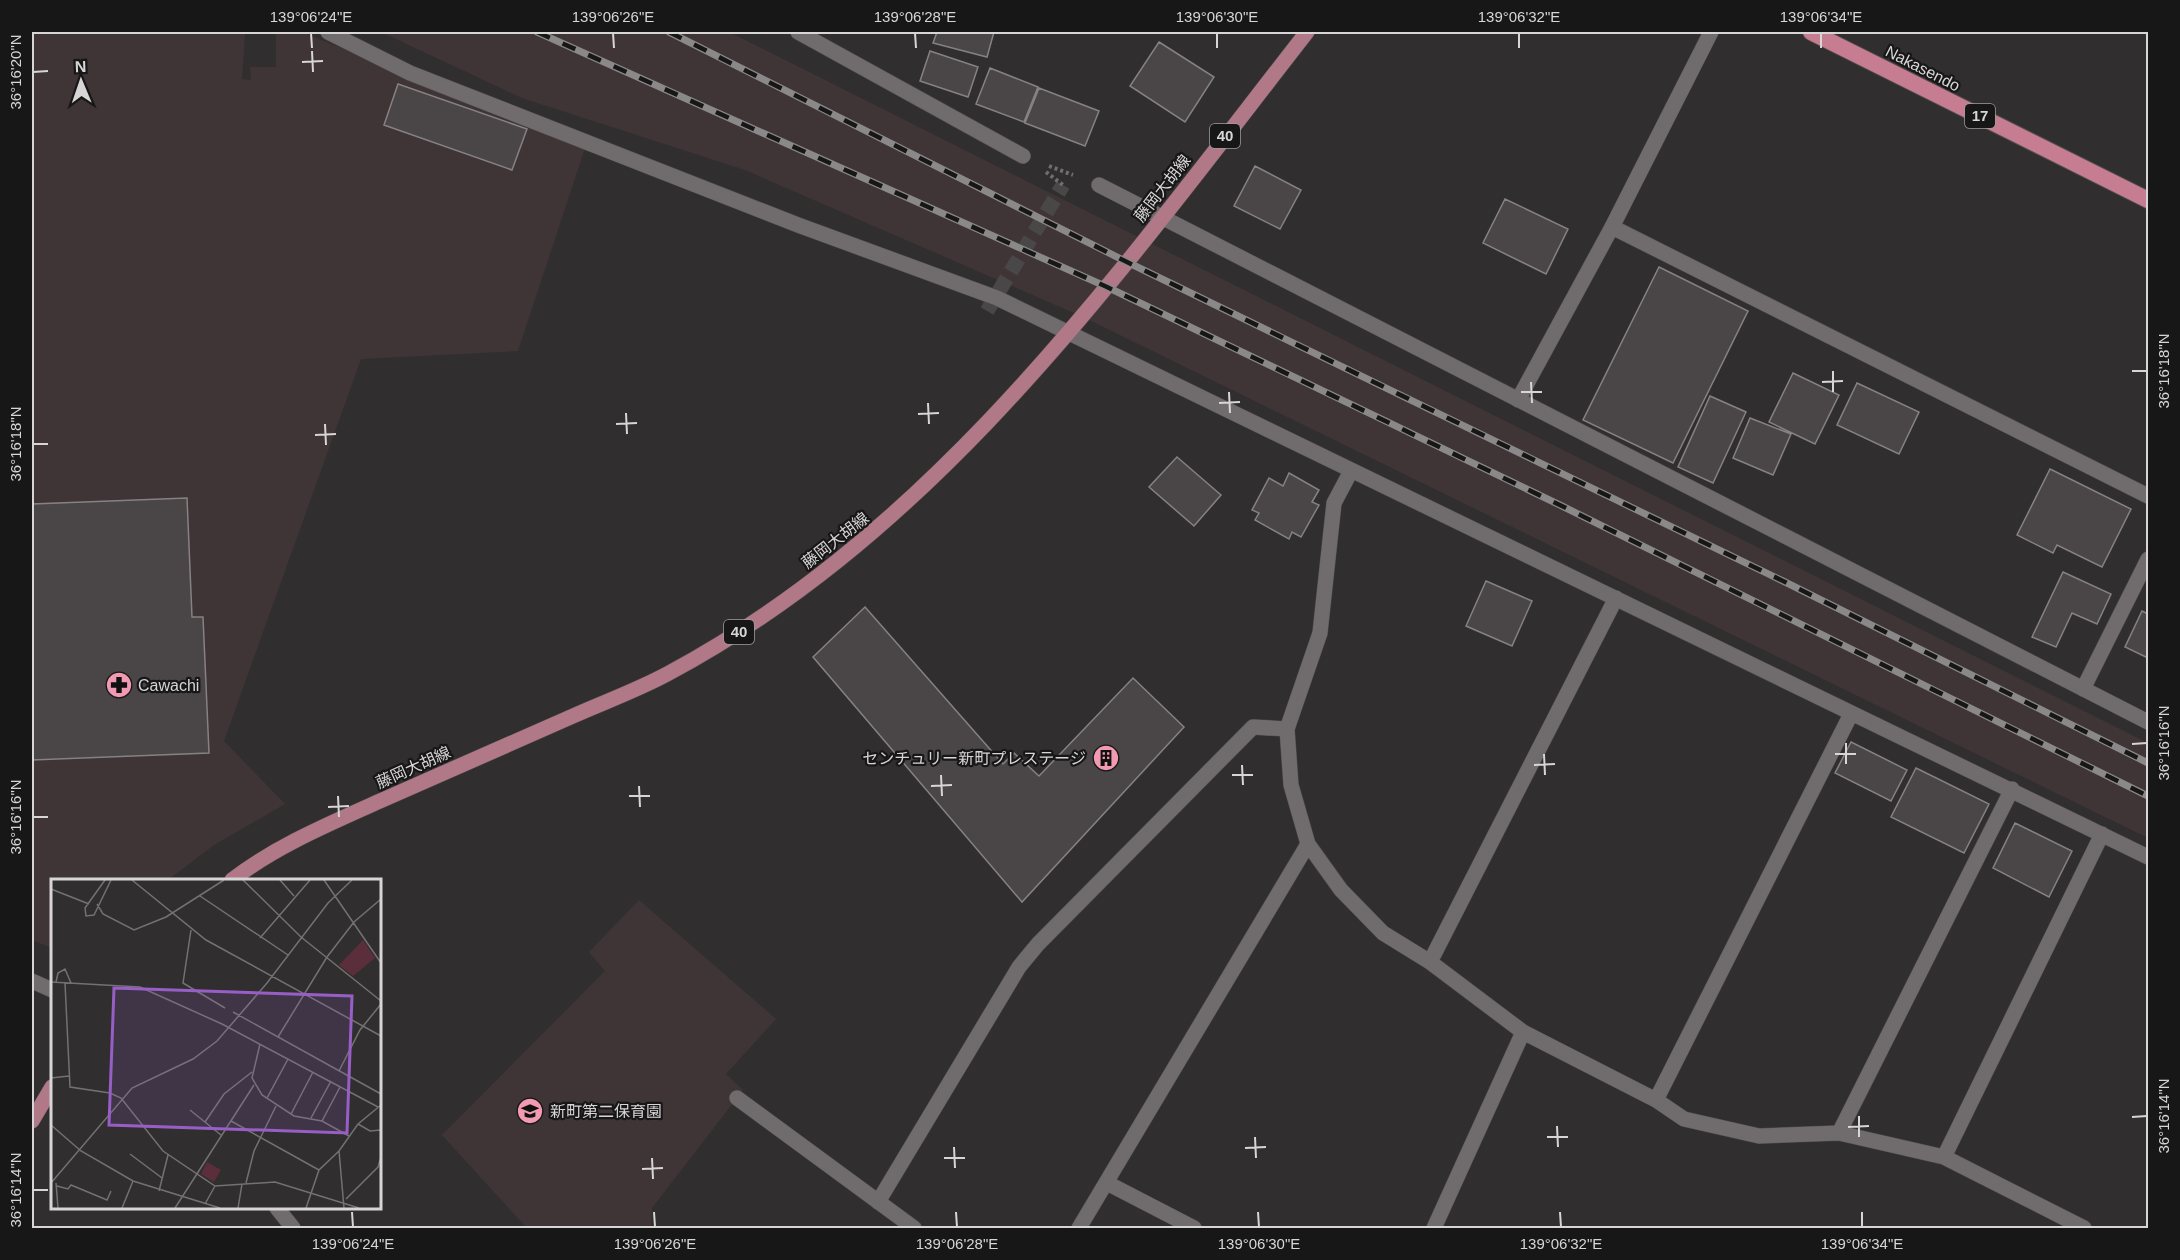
<svg xmlns="http://www.w3.org/2000/svg" width="2180" height="1260" font-family="Arial,'Noto Sans JP',sans-serif">
  <style>
    .built { fill: #3f3537 }
    .building { fill: #4a4647; stroke: #868283; stroke-width: 1.5 }
    .lines { fill: none; stroke-linecap: round; stroke-linejoin: round }
    .pedestrian-tunnel { stroke: #4a4748; stroke-width: 15; stroke-dasharray: 15 8; stroke-linecap: butt }
    .service-casing { stroke: #4e4b4c; stroke-width: 16 }
    .minor-casing { stroke: #4e4b4c; stroke-width: 16 }
    .primary-casing { stroke: #4e4b4c; stroke-width: 16 }
    .trunk-casing { stroke: #4e4b4c; stroke-width: 18 }
    .path { stroke: #706e6f; stroke-width: 4; stroke-dasharray: 3 3; stroke-linecap: butt }
    .service { stroke: #706c6d; stroke-width: 15 }
    .minor { stroke: #706c6d; stroke-width: 15 }
    .primary { stroke: #b17988; stroke-width: 15 }
    .trunk { stroke: #c67d91; stroke-width: 16 }
    .rail-casing { stroke: #8a8889; stroke-width: 7 }
    .rail { stroke: #181717; stroke-width: 4.5; stroke-dasharray: 14; stroke-linecap: butt }
    .ticks { fill: none; stroke: #d7d5d6; stroke-width: 2 }
    .labels { text-anchor: middle; stroke-width: 4.5; stroke-linejoin: round; paint-order: stroke }
    .shield { fill: #181717; stroke: #9e9c9d; stroke-width: 1.5 }
    .shield-label { font-size: 15px; font-weight: bold; fill: #d7d5d6 }
    .street-label { font-size: 16px; fill: #d7d5d6; stroke: #181717 }
    .poi-label { font-size: 16px; fill: #d7d5d6; stroke: #181717; text-anchor: start }
    .inset-road { fill: none; stroke: #737172; stroke-width: 1.5 }
    .view { fill: #975fc6; fill-opacity: 0.15; stroke: #975fc6; stroke-width: 3 }
    .inset-edge { fill: none; stroke: #d7d5d6; stroke-width: 3 }
    .neatline { fill: none; stroke: #d7d5d6; stroke-width: 2 }
    .ticks-label { font-size: 15px; text-anchor: middle; fill: #d7d5d6 }
  </style>
  <rect width="100%" height="100%" fill="#312e2f"/>
  <!-- built -->
  <path class="built" d="M32 32H245L242 79 251 80 250 67H276V32H302L585 148 518 351 361 359 224 741 285 804 214 845 168 880H52V948L32 940Z
    M381 32H729L2148 743V838L1083 317 745 170 522 98Z
    M639 900 776 1019 726 1074 743 1090 652 1208 651 1228H527L442 1135 605 971 589 952Z"/>
  <!-- building -->
  <path class="building" d="M937 32H994L987 57 933 43Z
    M1159 42 1214 77 1185 122 1130 86Z
    M930 51 978 67 968 97 920 81Z
    M990 68 1038 87 1024 122 976 104Z
    M398 84 527 129 512 170 384 125Z
    M1039 88 1099 111 1085 146 1025 123Z
    M1255 166 1301 190 1280 229 1234 206Z
    M1505 199 1568 229 1546 274 1483 243Z
    M1659 267 1748 311 1673 463 1583 420Z
    M1793 373 1839 395 1815 444 1769 422Z
    M1857 383 1919 412 1899 454 1837 425Z
    M1710 396 1746 412 1713 483 1678 467Z
    M1750 418 1791 434 1773 475 1733 458Z
    M1177 457 1221 495 1194 526 1149 487Z
    M2050 469 2131 509 2102 567 2057 545 2053 553 2017 535Z
    M1289 473 1319 490 1312 502 1319 505 1301 537 1292 532 1289 539 1255 520 1259 513 1252 510 1269 478 1283 486Z
    M187 498 192 617H203L209 753 32 760V504Z
    M2063 572 2111 594 2097 624 2072 613 2056 647 2032 637Z
    M1486 581 1532 601 1512 646 1466 626Z
    M865 607 1003 764 1014 753 1039 776 1133 678 1184 727 1022 902 813 657Z
    M2142 611 2148 614V658L2125 647Z
    M1851 742 1907 770 1891 801 1835 773Z
    M1916 768 1989 804 1964 853 1891 817Z
    M2015 823 2072 851 2049 897 1993 868Z"/>
  <g class="lines">
    <!-- pedestrian-tunnel -->
    <path class="pedestrian-tunnel" d="M987 311 1063 185"/>
    <!-- service casing -->
    <g class="service-casing">
      <path id="service" d="M1612 227 2148 496"/>
    </g>
    <!-- minor casing -->
    <g class="minor-casing">
      <path id="minor" d="M328 32 410 73 798 225 997 298 2148 857
        M798 32 1023 156
        M1099 185 2148 722
        M1518 400 1612 227 1711 32
        M1351 471 1334 503 1320 633 1287 729 1291 785 1308 844 1341 890 1383 933 1430 962 1523 1032 1656 1100 1684 1119 1759 1136 1839 1133 1944 1157 2084 1228
        M2083 689 2148 559
        M1430 962 1616 598
        M32 981 52 990
        M737 1098 914 1228
        M1656 1100 1851 714
        M1839 1133 2012 789
        M1944 1157 2102 834
        M1107 1183 1194 1228
        M878 1202 1019 967 1038 944 1253 727 1287 729
        M277 1208 293 1228
        M1079 1228 1308 844
        M1434 1228 1523 1032"/>
    </g>
    <!-- primary casing -->
    <g class="primary-casing">
      <path id="primary" d="M232 880C276 846 329 824 380 801 444 773 508 744 573 716 604 702 638 690 669 673 941 527 1121 270 1307 32
        M32 1121 52 1087"/>
    </g>
    <!-- trunk casing -->
    <g class="trunk-casing">
      <path id="trunk" d="M1811 32 2148 200"/>
    </g>
    <!-- path -->
    <path class="path" d="M1049 166 1073 175
      M1046 172 1063 185"/>
    <!-- service -->
    <use href="#service" class="service"/>
    <!-- minor -->
    <use href="#minor" class="minor"/>
    <!-- primary -->
    <use href="#primary" class="primary"/>
    <!-- trunk -->
    <use href="#trunk" class="trunk"/>
    <!-- rail casing -->
    <g class="rail-casing">
      <path id="rail" d="M537 32 1107 287 1564 507 2148 796
        M669 32 1127 262 1783 581 2148 763"/>
    </g>
    <!-- rail -->
    <use href="#rail" class="rail"/>
  </g>
  <!-- ticks -->
  <path class="ticks" d="M311 33 312 48M613 33 614 48M915 33 916 48M1217 33V48M1519 33V48M1821 33V48M312 51 313 72M302 62 323 61M33 72 48 71M1833 371V392M2132 371H2147M1531 382 1532 403M1822 382 1843 381M1229 392 1230 413M1521 392H1542M928 403 929 424M1219 403 1240 402M626 413 627 434M918 414 939 413M325 424 326 445M616 424 637 423M315 435 336 434M33 444H48M1846 743V764M2132 744 2147 743M1544 754 1545 775M1835 754H1856M1242 765 1243 785M1534 765 1555 764M941 775 942 796M1232 775H1253M639 786 640 807M931 786 952 785M338 796 339 817M629 796H650M328 807 349 806M33 817H48M1859 1116V1137M2132 1117 2147 1116M1557 1126 1558 1147M1848 1127 1869 1126M1255 1137 1256 1158M1547 1137H1568M954 1147 955 1168M1245 1148 1266 1147M652 1158 653 1179M944 1158H965M642 1169 663 1168M33 1190H48M352 1212 353 1227M654 1212 655 1227M956 1212 957 1227M1258 1212 1259 1227M1560 1212 1561 1227M1862 1212V1227"/>
  <!-- icons -->
  <defs>
    <g id="pharmacy-disc" transform="scale(1.35)"><circle r="9.5" fill="#f19ab1" stroke="#181717"/><path d="M-2-6h4v4h4v4h-4v4h-4v-4h-4v-4h4Z" fill="#111"/></g>
    <g id="building-disc" transform="scale(1.35)"><circle r="9.5" fill="#f19ab1" stroke="#181717"/><path d="M-4-6H4V6H1V3H-1V6H-4ZM-2.5-4.3h1.7v1.8h-1.7ZM.8-4.3h1.7v1.8H.8ZM-2.5-1h1.7V.8h-1.7ZM.8-1h1.7V.8H.8Z" fill="#111"/></g>
    <g id="school-disc" transform="scale(1.35)"><circle r="9.5" fill="#f19ab1" stroke="#181717"/><path d="M0-5L7-2L0 1L-7-2ZM-4 1L0 2.5L4 1V4Q0 6-4 4Z" fill="#111"/></g>
  </defs>
  <g fill-rule="evenodd">
    <use href="#pharmacy-disc" x="119" y="685"/>
    <use href="#building-disc" x="1106" y="758"/>
    <use href="#school-disc" x="530" y="1111"/>
  </g>
  <g class="labels">
    <!-- shield labels -->
    <g class="shield">
      <rect x="1965" y="104" width="30" height="24" rx="4.5"/>
      <rect x="1210" y="124" width="30" height="24" rx="4.5"/>
      <rect x="724" y="620" width="30" height="24" rx="4.5"/>
    </g>
    <g class="shield-label">
      <text x="1980" y="121">17</text>
      <text x="1225" y="141">40</text>
      <text x="739" y="637">40</text>
    </g>
    <!-- street labels -->
    <g class="street-label">
      <text transform="translate(1923 68) rotate(27)" y="6">Nakasendo</text>
      <text transform="translate(1162 188) rotate(-52)" y="6">藤岡大胡線</text>
      <text transform="translate(835 540) rotate(-38)" y="6">藤岡大胡線</text>
      <text transform="translate(413 767) rotate(-24)" y="6">藤岡大胡線</text>
    </g>
    <!-- poi labels -->
    <g class="poi-label">
      <text x="138" y="691">Cawachi</text>
      <text x="1086" y="764" text-anchor="end">センチュリー新町プレステージ</text>
      <text x="550" y="1117">新町第二保育園</text>
    </g>
  </g>
  <!-- overview -->
  <g transform="translate(51 879)">
    <rect width="330" height="330" fill="#312e2f"/>
    <path d="M312 61 324 79 302 97 288 86ZM156 283 170 291 163 303 150 295Z" fill="#5a2f3b"/>
    <path class="inset-road" d="M54 1 34 29 35 37 43 36 60 1M81 1 155 61 330 157M192 1 250 58 330 122M229 1 243 17M273 1 330 84M0 10 38 25M149 17 237 76M46 25 52 35 83 51 115 38 173 1M140 51 132 104 174 129M209 59 259 1M0 103 89 108 171 145 327 228M5 103 7 94 14 90 20 104M14 104 19 208 59 214 70 219 112 272 164 307 224 303 308 329M182 133 330 215M227 158 276 78 303 43 330 20M209 165 201 199 211 216 243 237 271 242 298 257M288 192 309 151 330 125M0 199 18 197M216 219 237 180M139 231 170 256M240 235 262 193M260 239 280 202M180 242 268 291M271 242 289 208M154 243 173 215 201 193M307 245 319 252 330 251M0 246 30 272 82 302 169 329M288 272 293 329M79 275 111 299M0 304 81 209 142 180 166 162 216 104 277 24 301 1M5 304 7 329M195 304 203 272 225 227M6 307 17 310 20 306 56 321 60 312M108 312 117 276M295 320 327 288 330 278M154 325 164 307M71 329 82 302M124 329 203 206M187 329 191 305M255 329 268 291 288 272 307 245 330 226"/>
    <path class="view" d="M63 109 301 117 296 254 58 246Z"/>
    <rect width="330" height="330" class="inset-edge"/>
  </g>
  <!-- border -->
  <rect width="2180" height="1260" fill="none" stroke="#181717" stroke-width="66"/>
  <!-- north arrow -->
  <g transform="translate(81 81) rotate(358)" stroke="#181717" stroke-width="4.5" paint-order="stroke">
  <path d="M0-4.5L10 22L0 15L-10 22Z" fill="#d7d5d6"/>
  <text y="-9" font-size="16" font-weight="bold" text-anchor="middle" fill="#d7d5d6">N</text>
  </g>
  <rect x="33" y="33" width="2114" height="1194" class="neatline"/>
  <g class="ticks-label">
    <text x="311" y="22">139°06'24"E</text>
    <text x="613" y="22">139°06'26"E</text>
    <text x="915" y="22">139°06'28"E</text>
    <text x="1217" y="22">139°06'30"E</text>
    <text x="1519" y="22">139°06'32"E</text>
    <text x="1821" y="22">139°06'34"E</text>
    <text transform="translate(16 72) rotate(-90)" y="5">36°16'20"N</text>
    <text transform="translate(2164 371) rotate(-90)" y="5">36°16'18"N</text>
    <text transform="translate(16 444) rotate(-90)" y="5">36°16'18"N</text>
    <text transform="translate(2164 743) rotate(-90)" y="5">36°16'16"N</text>
    <text transform="translate(16 817) rotate(-90)" y="5">36°16'16"N</text>
    <text transform="translate(2164 1116) rotate(-90)" y="5">36°16'14"N</text>
    <text transform="translate(16 1190) rotate(-90)" y="5">36°16'14"N</text>
    <text x="353" y="1249">139°06'24"E</text>
    <text x="655" y="1249">139°06'26"E</text>
    <text x="957" y="1249">139°06'28"E</text>
    <text x="1259" y="1249">139°06'30"E</text>
    <text x="1561" y="1249">139°06'32"E</text>
    <text x="1862" y="1249">139°06'34"E</text>
  </g>
</svg>
